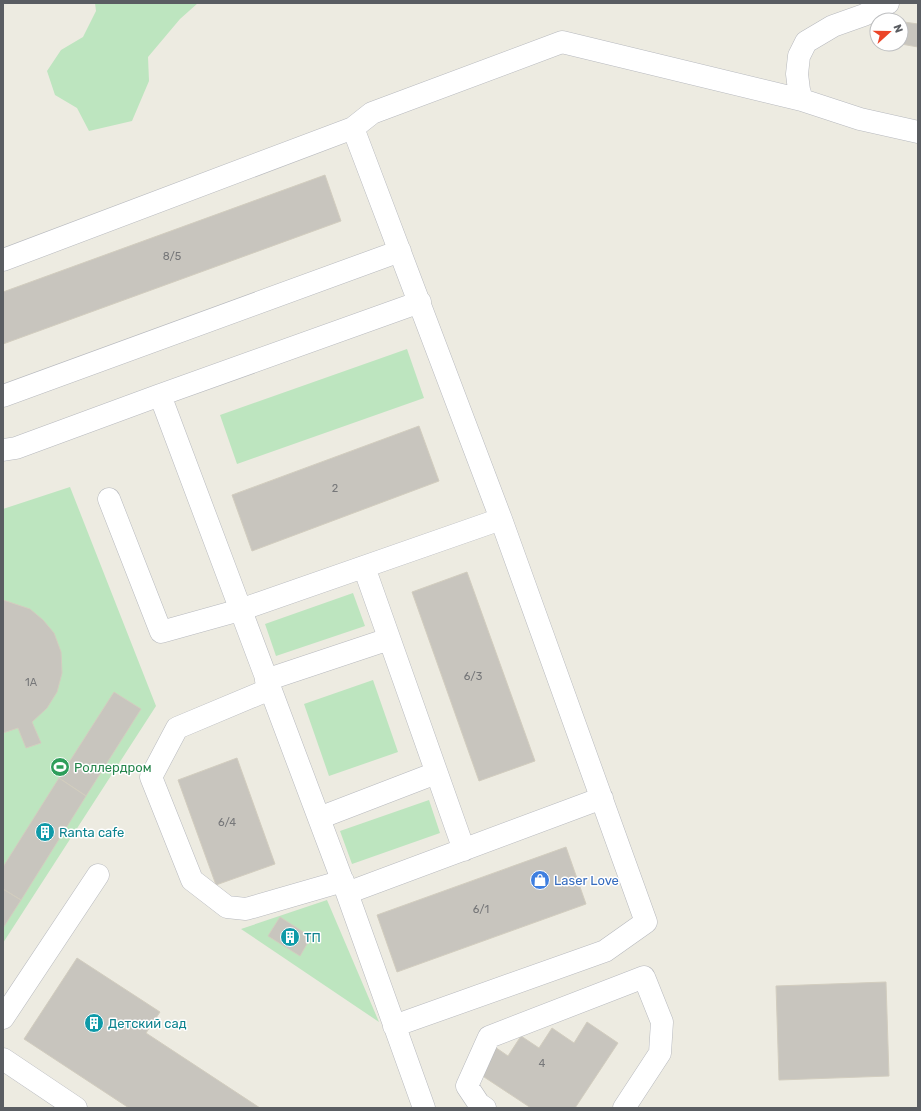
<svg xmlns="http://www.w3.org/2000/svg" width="921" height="1111" font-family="Rubik,sans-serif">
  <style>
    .green { fill: #bde5bf }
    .building { fill: #c8c5be; stroke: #d2cdbf }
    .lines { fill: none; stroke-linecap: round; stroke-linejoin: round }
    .minor-casing { stroke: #b7b9be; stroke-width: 23 }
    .minor { stroke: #fff; stroke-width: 22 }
    .labels { text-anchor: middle; stroke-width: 3; stroke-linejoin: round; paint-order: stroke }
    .number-label { font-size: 11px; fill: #767779 }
    .leisure-label { font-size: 13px; fill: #27864d; stroke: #fff; text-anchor: start }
    .culture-label { font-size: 13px; fill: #0d838f; stroke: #fff; text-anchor: start }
    .shop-label { font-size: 13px; fill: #366cbe; stroke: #fff; text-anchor: start }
  </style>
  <rect width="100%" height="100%" fill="#edebe1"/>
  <!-- green -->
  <path class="green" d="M95 3H198L180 19 148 57 149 81 132 121 89 131 77 108 55 95 47 71 61 50 83 37 96 11Z
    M407 349 424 398 237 464 220 415Z
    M70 487 156 706 3 943V509Z
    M353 593 365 626 276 656 265 624Z
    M373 680 398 752 329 776 304 704Z
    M429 800 440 833 352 864 340 831Z
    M327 900 379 1022 241 929Z"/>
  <!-- building -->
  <path class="building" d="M904 22 918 24V47L901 44Z
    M325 175 341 221 3 344V292Z
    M419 426 439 481 252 551 232 495Z
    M467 572 535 761 479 781 412 592Z
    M3 600 30 609 43 620 54 633 61 652 62 673 57 692 47 708 32 722 41 743 26 748 18 728 3 733Z
    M114 692 141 709 86 796 59 778Z
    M237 758 275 864 216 885 178 780Z
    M59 778 86 796 21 900 3 889V867Z
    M566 847 586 904 397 972 377 915Z
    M3 889 21 900 3 928Z
    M280 917 311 937 300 956 268 936Z
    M77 958 160 1012 146 1033 260 1108H129L24 1039Z
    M886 982 889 1076 779 1080 776 986Z
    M587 1022 618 1043 575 1108H531L475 1071 492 1045 508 1056 521 1036 539 1048 552 1028 574 1043Z"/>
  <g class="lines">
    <!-- minor casing -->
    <g class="minor-casing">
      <path id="minor" d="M888 3 864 15 833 26 806 42 799 56 797 74 799 90 802 100 860 119 918 132
        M353 128 372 113 562 42 802 100
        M3 260 353 128 501 519 646 922 605 951 394 1026
        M160 395 420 302
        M3 396 400 251
        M3 450 16 448 160 395 347 893 424 1108
        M109 499 161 632 240 610 501 519
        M364 567 464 850
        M266 680 389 639
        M270 689 177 728 151 777 192 880 227 907 246 909 343 881
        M319 818 436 773
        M347 893 602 798
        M3 1018 98 875
        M3 1059 76 1108
        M485 1108 479 1104 467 1086 489 1037 644 977 662 1022 660 1053 624 1108"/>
    </g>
    <!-- minor -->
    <use href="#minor" class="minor"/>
  </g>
  <!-- icons -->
  <defs>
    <g id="stadium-disc" transform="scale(1)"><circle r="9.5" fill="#2e9e5b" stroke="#fff"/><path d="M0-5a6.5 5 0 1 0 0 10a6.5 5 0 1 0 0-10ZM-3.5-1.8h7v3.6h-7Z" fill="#fff"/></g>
    <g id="building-disc" transform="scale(1)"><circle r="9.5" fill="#0f9aa8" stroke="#fff"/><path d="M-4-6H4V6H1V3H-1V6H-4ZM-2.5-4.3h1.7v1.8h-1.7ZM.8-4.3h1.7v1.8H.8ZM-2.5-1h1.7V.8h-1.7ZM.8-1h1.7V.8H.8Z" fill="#fff"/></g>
    <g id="shop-disc" transform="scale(1)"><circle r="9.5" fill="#3f7fe0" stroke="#fff"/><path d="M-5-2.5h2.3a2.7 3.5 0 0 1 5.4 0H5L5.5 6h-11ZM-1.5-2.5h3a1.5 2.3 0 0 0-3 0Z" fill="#fff"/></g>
  </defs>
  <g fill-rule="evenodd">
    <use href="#stadium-disc" x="60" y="767"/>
    <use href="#building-disc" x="45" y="832"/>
    <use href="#shop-disc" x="540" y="880"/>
    <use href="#building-disc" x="290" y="937"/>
    <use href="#building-disc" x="94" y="1023"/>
  </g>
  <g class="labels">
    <!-- number labels -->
    <g class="number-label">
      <text x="172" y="260">8/5</text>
      <text x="335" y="492">2</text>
      <text x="473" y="680">6/3</text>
      <text x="31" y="686">1А</text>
      <text x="227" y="826">6/4</text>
      <text x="481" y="913">6/1</text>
      <text x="542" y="1067">4</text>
    </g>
    <!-- leisure labels -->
    <g class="leisure-label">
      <text x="74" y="772">Роллердром</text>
    </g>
    <!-- culture labels -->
    <g class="culture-label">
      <text x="59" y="837">Ranta cafe</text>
      <text x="304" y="942">ТП</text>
      <text x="108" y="1028">Детский сад</text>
    </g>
    <!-- shop labels -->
    <g class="shop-label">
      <text x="554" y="885">Laser Love</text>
    </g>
  </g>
  <!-- border -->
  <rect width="921" height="1111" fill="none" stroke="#5a5d62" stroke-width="8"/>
  <!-- north arrow -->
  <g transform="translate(889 32) rotate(69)"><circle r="19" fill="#ffffff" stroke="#bdbec0"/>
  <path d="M0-3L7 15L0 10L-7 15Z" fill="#eb4529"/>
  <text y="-6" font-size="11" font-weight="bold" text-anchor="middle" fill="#5a5d62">N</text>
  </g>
</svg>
